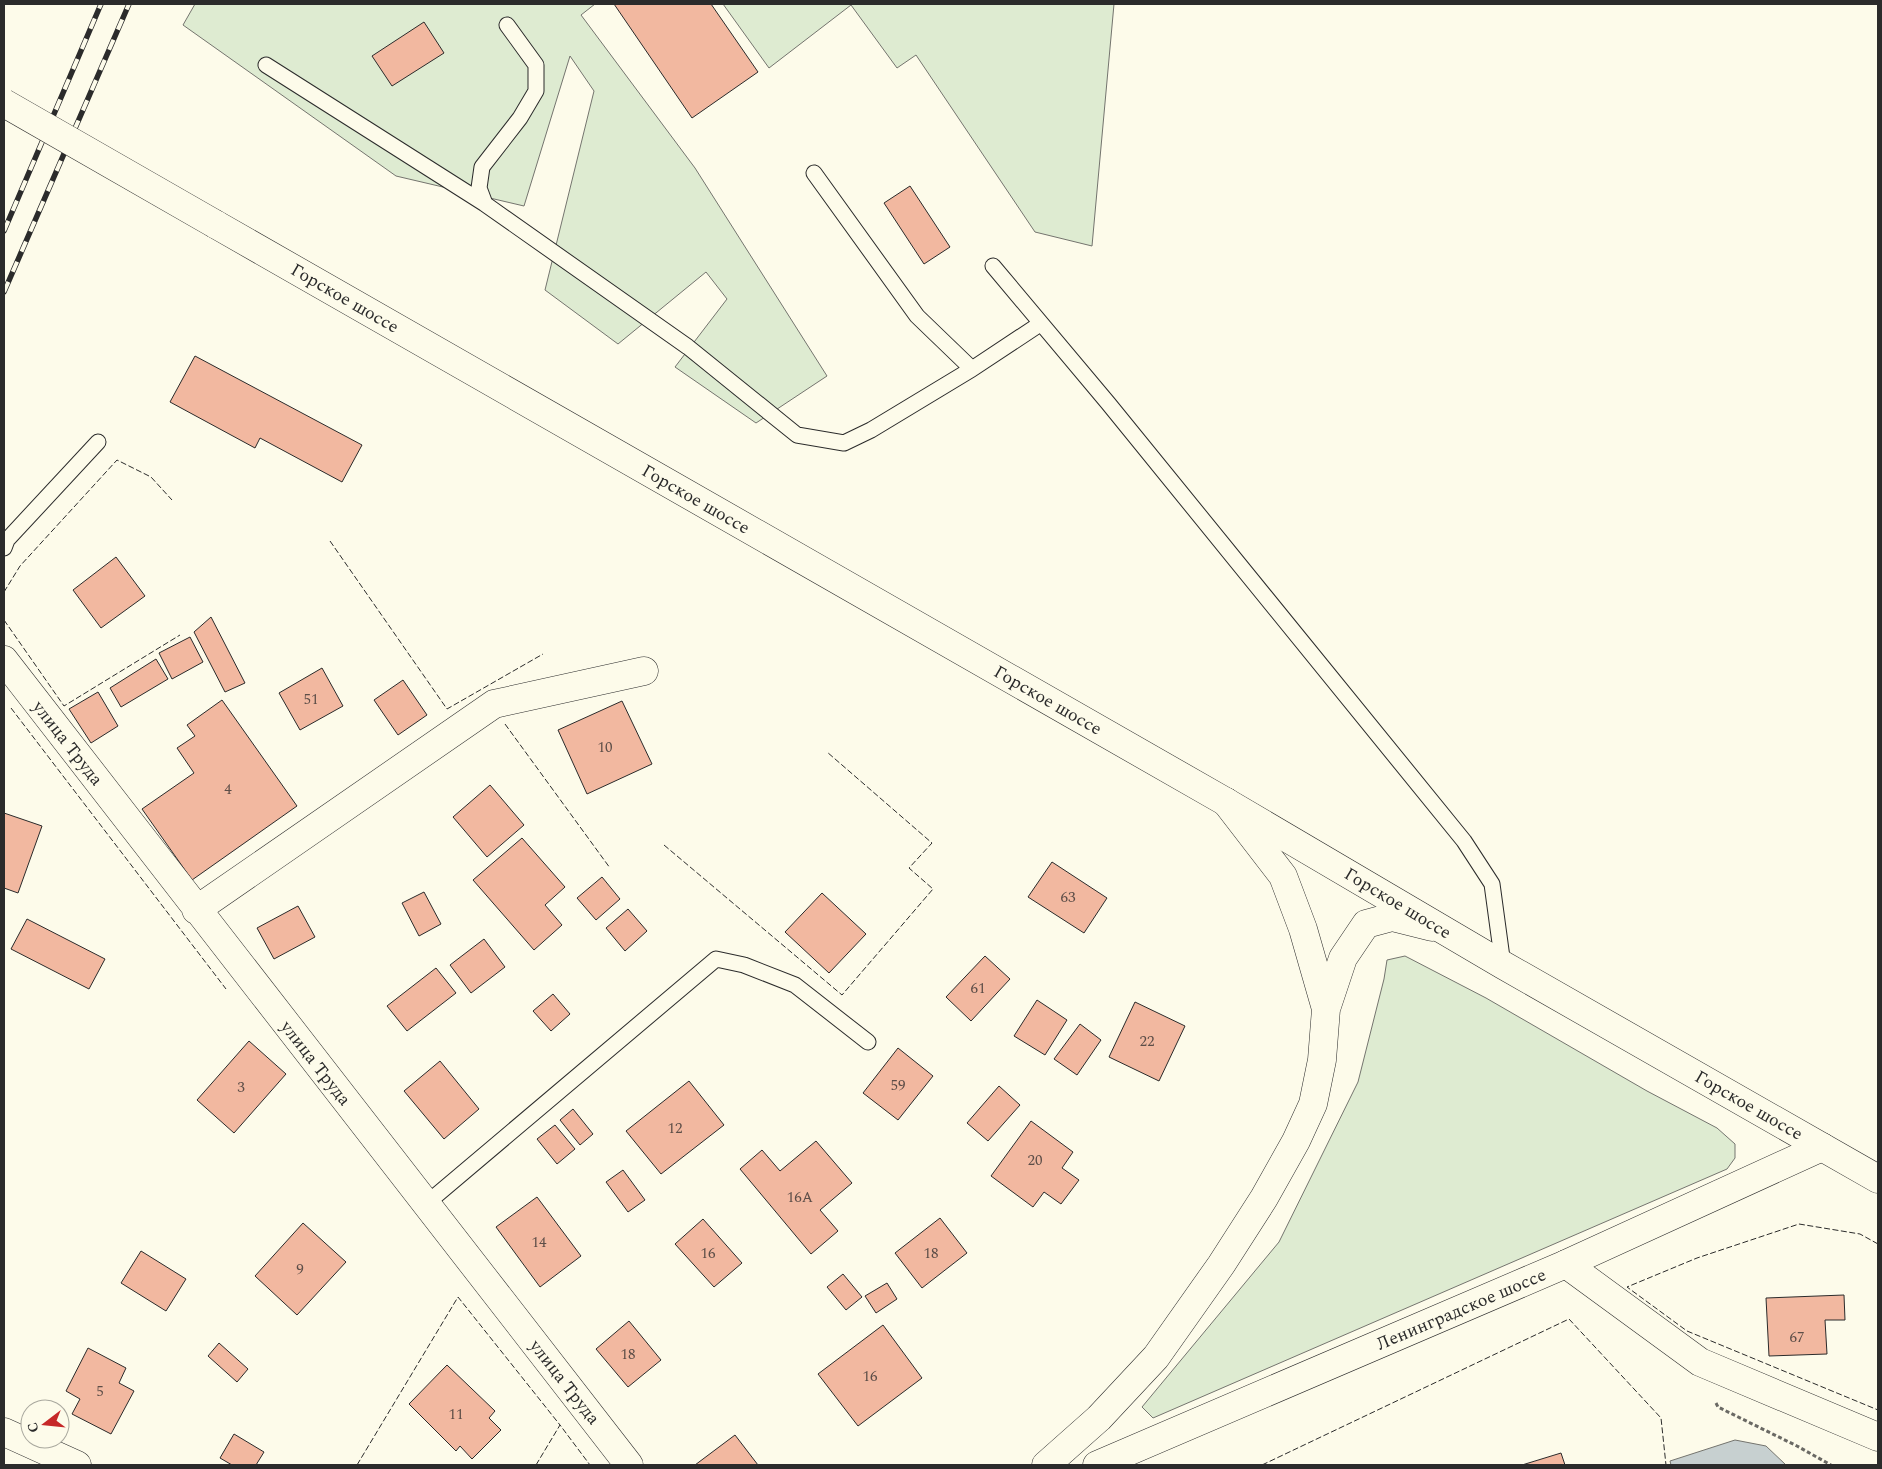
<svg xmlns="http://www.w3.org/2000/svg" width="1882" height="1469" font-family="Spectral,serif">
  <style>
    .green { fill: #deebd1; stroke: #74746e }
    .water { fill: #c7d0d0; stroke: #74746e }
    .building { fill: #f2b8a0; stroke: #2b2b2b }
    .lines { fill: none; stroke-linecap: round; stroke-linejoin: round }
    .service-casing { stroke: #2b2b2b; stroke-width: 17 }
    .minor-casing { stroke: #2b2b2b; stroke-width: 29 }
    .tertiary-casing { stroke: #2b2b2b; stroke-width: 29 }
    .secondary-casing { stroke: #2b2b2b; stroke-width: 29 }
    .path { stroke: #6a6964; stroke-width: 3; stroke-dasharray: 4 2.5; stroke-linecap: butt }
    .service { stroke: #fdfbea; stroke-width: 15 }
    .minor { stroke: #fdfbea; stroke-width: 28 }
    .tertiary { stroke: #fdfbea; stroke-width: 28 }
    .secondary { stroke: #fdfbea; stroke-width: 28 }
    .rail-casing { stroke: #2b2b2b; stroke-width: 5.5 }
    .rail { stroke: #fdfbea; stroke-width: 4; stroke-dasharray: 11; stroke-linecap: butt }
    .secondary-bridge-casing { stroke: #2b2b2b; stroke-width: 29; stroke-linecap: butt }
    .secondary-bridge { stroke: #fdfbea; stroke-width: 28 }
    .fence { stroke: #2b2b2b; stroke-width: 1; stroke-dasharray: 6 2.5; stroke-linecap: butt }
    .labels { text-anchor: middle; stroke-width: 4; stroke-linejoin: round; paint-order: stroke }
    .number-label { font-size: 15px; fill: #5d4e48 }
    .street-label { font-size: 18px; fill: #2b2b2b; stroke: #fdfbea }
  </style>
  <rect width="100%" height="100%" fill="#fdfbea"/>
  <!-- green -->
  <path class="green" d="M195 4H595L581 15 695 168 827 376 756 423 675 367 727 299 706 272 618 344 545 290 594 91 570 56 524 206 396 176 183 25Z
    M723 4H1114L1092 246 1035 232 916 55 897 68 851 5 769 68Z
    M1405 956 1486 998 1647 1091 1717 1128 1735 1144V1158L1727 1169 1153 1418 1142 1407 1279 1242 1358 1082 1384 979 1387 960Z"/>
  <!-- water -->
  <path class="water" d="M1735 1440 1766 1446 1786 1465H1671L1670 1461Z"/>
  <!-- building -->
  <path class="building" d="M614 4H711L758 72 692 118Z
    M424 22 444 53 392 86 372 56Z
    M910 186 950 247 924 264 884 203Z
    M195 356 362 445 342 482 260 438 255 448 170 402Z
    M116 557 145 596 101 628 73 590Z
    M211 617 245 683 225 692 194 632Z
    M190 637 203 662 172 679 159 653Z
    M156 659 168 679 121 707 110 688Z
    M322 668 343 706 300 730 279 693Z
    M403 680 427 715 398 735 374 700Z
    M98 692 118 726 91 743 69 709Z
    M222 700 297 806 192 880 142 809 194 773 177 748 195 736 187 725Z
    M622 701 652 764 587 794 558 730Z
    M490 785 524 825 487 857 453 817Z
    M4 813 42 826 18 893 4 888Z
    M522 838 565 887 545 905 562 925 534 950 473 880Z
    M1052 862 1107 898 1084 933 1028 897Z
    M602 877 620 899 596 920 577 898Z
    M424 892 441 924 419 936 402 903Z
    M822 893 866 934 829 973 785 932Z
    M298 906 315 937 274 959 257 928Z
    M628 909 647 931 625 951 606 928Z
    M27 919 105 959 89 989 11 949Z
    M484 939 505 967 471 993 450 965Z
    M985 956 1010 979 971 1021 946 997Z
    M436 968 456 993 407 1031 387 1006Z
    M553 994 570 1014 551 1031 533 1011Z
    M1037 1000 1067 1020 1045 1055 1014 1036Z
    M1135 1002 1185 1026 1159 1081 1109 1057Z
    M1080 1024 1101 1040 1077 1075 1054 1059Z
    M249 1041 286 1074 234 1133 197 1100Z
    M898 1048 933 1076 898 1120 863 1093Z
    M440 1061 479 1109 444 1139 404 1091Z
    M689 1081 724 1125 661 1174 626 1131Z
    M999 1086 1020 1105 988 1141 967 1123Z
    M573 1109 593 1134 580 1145 560 1120Z
    M1031 1121 1073 1152 1062 1168 1079 1180 1061 1204 1044 1192 1033 1207 991 1176Z
    M555 1125 575 1149 557 1164 537 1139Z
    M816 1141 852 1183 820 1210 838 1231 811 1254 740 1169 762 1150 780 1171Z
    M623 1170 645 1200 628 1212 606 1182Z
    M537 1197 581 1256 540 1287 496 1227Z
    M940 1218 967 1253 922 1288 895 1253Z
    M703 1219 742 1263 714 1287 675 1244Z
    M303 1223 346 1262 297 1315 255 1276Z
    M141 1251 186 1279 166 1311 121 1283Z
    M843 1274 862 1297 846 1310 827 1287Z
    M887 1283 897 1299 876 1313 865 1296Z
    M1844 1295 1845 1320H1825L1827 1354 1769 1356 1766 1298Z
    M629 1321 661 1360 628 1387 596 1349Z
    M883 1325 922 1378 858 1426 818 1374Z
    M219 1343 248 1369 237 1382 208 1356Z
    M88 1348 126 1368 119 1383 134 1391 111 1434 72 1414 80 1399 66 1391Z
    M447 1365 495 1411 489 1418 501 1430 472 1459 460 1446 456 1451 409 1404Z
    M234 1434 264 1452 256 1465H232L220 1458Z
    M735 1435 758 1465H695Z
    M1561 1453 1565 1465H1522Z"/>
  <g class="lines">
    <!-- service casing -->
    <g class="service-casing">
      <path id="service" d="M507 25 536 65V91L520 118 482 167 479 188 485 204 688 347 797 435 844 443 871 430 972 369
        M266 65 485 204
        M814 173 917 316 972 369 1040 324
        M993 266 1108 403 1464 841 1492 884 1503 965
        M4 548 7 540 98 442
        M426 1204 716 959 744 965 795 985 868 1042"/>
    </g>
    <!-- minor casing -->
    <g class="minor-casing">
      <path id="minor" d="M4 660 629 1465
        M196 910 494 704 644 671
        M1566 1264 1700 1362 1878 1437
        M4 1432 77 1465"/>
    </g>
    <!-- tertiary casing -->
    <g class="tertiary-casing">
      <path id="tertiary" d="M1326 1009 1343 958 1366 924 1392 917 1432 927
        M1046 1465 1099 1418 1156 1357 1221 1265 1264 1198 1296 1141 1313 1104 1322 1060 1326 1009 1303 929 1283 876 1226 802
        M1097 1465 1566 1264 1822 1147"/>
    </g>
    <!-- secondary casing -->
    <g class="secondary-casing">
      <path id="secondary" d="M215 224 1226 802 1503 965 1878 1179"/>
    </g>
    <!-- path -->
    <path class="path" d="M1716 1403 1718 1407 1797 1446 1831 1465"/>
    <!-- service -->
    <use href="#service" class="service"/>
    <!-- minor -->
    <use href="#minor" class="minor"/>
    <!-- tertiary -->
    <use href="#tertiary" class="tertiary"/>
    <!-- secondary -->
    <use href="#secondary" class="secondary"/>
    <!-- rail casing -->
    <g class="rail-casing">
      <path id="rail" d="M4 231 101 4
        M4 292 129 4"/>
    </g>
    <!-- rail -->
    <use href="#rail" class="rail"/>
    <!-- secondary-bridge casing -->
    <g class="secondary-bridge-casing">
      <path id="secondary-bridge" d="M4 103 215 224"/>
    </g>
    <!-- secondary-bridge -->
    <use href="#secondary-bridge" class="secondary-bridge"/>
    <!-- fence -->
    <path class="fence" d="M330 541 447 709 543 654
      M4 592 20 566 117 460 151 477 172 500
      M4 620 64 706 180 635
      M11 708 226 989
      M505 724 610 868
      M664 845 842 995 933 889 909 868 932 843 827 752
      M1878 1244 1860 1234 1799 1224 1697 1258 1627 1287 1687 1331 1878 1410
      M357 1465 458 1297 560 1425
      M536 1465 560 1425 590 1465
      M1262 1465 1569 1319 1661 1418 1666 1465"/>
  </g>
  <g class="labels">
    <!-- number labels -->
    <g class="number-label">
      <text x="311" y="704">51</text>
      <text x="605" y="752">10</text>
      <text x="228" y="794">4</text>
      <text x="1068" y="902">63</text>
      <text x="978" y="993">61</text>
      <text x="1147" y="1046">22</text>
      <text x="898" y="1090">59</text>
      <text x="241" y="1092">3</text>
      <text x="675" y="1133">12</text>
      <text x="1035" y="1165">20</text>
      <text x="800" y="1202">16А</text>
      <text x="539" y="1247">14</text>
      <text x="708" y="1258">16</text>
      <text x="931" y="1258">18</text>
      <text x="300" y="1274">9</text>
      <text x="1797" y="1342">67</text>
      <text x="628" y="1359">18</text>
      <text x="870" y="1381">16</text>
      <text x="100" y="1396">5</text>
      <text x="456" y="1419">11</text>
    </g>
    <!-- street labels -->
    <g class="street-label">
      <text transform="translate(345 298) rotate(30)" y="6">Горское шоссе</text>
      <text transform="translate(696 499) rotate(30)" y="6">Горское шоссе</text>
      <text transform="translate(1048 700) rotate(30)" y="6">Горское шоссе</text>
      <text transform="translate(68 743) rotate(52)" y="6">улица Труда</text>
      <text transform="translate(1398 903) rotate(31)" y="6">Горское шоссе</text>
      <text transform="translate(316 1063) rotate(52)" y="6">улица Труда</text>
      <text transform="translate(1749 1105) rotate(30)" y="6">Горское шоссе</text>
      <text transform="translate(1461 1309) rotate(-23)" y="6">Ленинградское шоссе</text>
      <text transform="translate(565 1382) rotate(52)" y="6">улица Труда</text>
    </g>
  </g>
  <!-- border -->
  <rect width="1882" height="1469" fill="none" stroke="#2b2b2b" stroke-width="10"/>
  <!-- north arrow -->
  <g transform="translate(45 1424) rotate(254)"><circle r="24" fill="#fdfbea" stroke="#a9a89e"/>
  <path d="M0-4L9 19L0 12L-9 19Z" fill="#c62828"/>
  <text y="-8" font-size="14" font-weight="bold" text-anchor="middle" fill="#2b2b2b">С</text>
  </g>
</svg>
